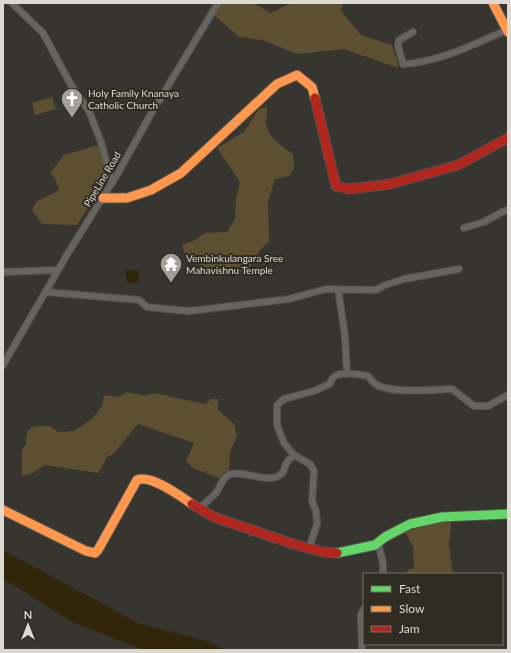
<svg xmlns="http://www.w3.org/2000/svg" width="511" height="653" font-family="Lato,sans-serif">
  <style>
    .green { fill: #5d5030 }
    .water { fill: #312609 }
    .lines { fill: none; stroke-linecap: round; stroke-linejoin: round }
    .street-casing { stroke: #53524d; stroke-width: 8 }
    .fast-casing { stroke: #53524d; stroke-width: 11 }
    .slow-casing { stroke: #53524d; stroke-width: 11 }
    .jam-casing { stroke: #53524d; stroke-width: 11 }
    .street { stroke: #666460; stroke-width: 6 }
    .fast { stroke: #63d668; stroke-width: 9 }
    .slow { stroke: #ff974d; stroke-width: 9 }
    .jam { stroke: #b3261e; stroke-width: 9 }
    .labels { text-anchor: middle; stroke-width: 4; stroke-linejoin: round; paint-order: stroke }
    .poi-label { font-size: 10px; fill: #dcd9d3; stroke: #302c22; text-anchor: start }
    .street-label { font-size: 10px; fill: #dcd9d3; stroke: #302c22 }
  </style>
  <rect width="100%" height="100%" fill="#363530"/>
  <!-- green -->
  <path class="green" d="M221 3H253L271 13 291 3H343L341 11 361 35 392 45 397 59 398 68 344 49 297 54 262 40 239 37 214 15Z
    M52 97 56 109 35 115 32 103Z
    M267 107C267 112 266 118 266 123 268 138 282 146 293 154L294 168 289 176 275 179 268 201 269 241 260 250 248 271 218 272 200 265 185 254 182 245 196 240 205 233 227 232 235 219 236 199 240 182 217 148 244 132 259 109Z
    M98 145 107 178 77 225 42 224 32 210 36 202 59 190 55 178 50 173 64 155Z
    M126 392 146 396 154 393 205 404 211 399H218V410L234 424 237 436 230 452 229 471 224 473 219 478 193 468 186 461 194 443 138 424 113 454 107 457 98 473 45 465 33 473 22 476V450L26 444V437L28 430 36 426H50L58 432 74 431 93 418 102 406 104 395 119 397Z
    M451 521 449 546 453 574H408L407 570 414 568 413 547 405 531 424 523Z"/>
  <!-- water -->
  <path class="water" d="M125 270H138L139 283H127Z
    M3 550 138 623 210 642 225 650H145L134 646 72 622 25 592 3 579Z"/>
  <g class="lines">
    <!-- street casing -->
    <g class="street-casing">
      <path id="street" d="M12 3 43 33 71 85 89 111 101 142 112 183
        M413 32 399 40 398 46 403 64C440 62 474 44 507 30
        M464 228 484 222 504 211 508 210
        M3 272 58 270
        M338 289 345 336 347 374
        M46 292 139 300 147 307 187 311 199 310 289 299 326 289 376 290 385 285 404 279 459 269
        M3 365 68 253 118 173 151 114 218 3
        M200 508C205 503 211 498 216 493 221 486 222 477 231 474 244 470 267 484 280 475 285 472 284 467 287 462 289 459 292 457 294 455
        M378 542 383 563V574
        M309 548 317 524 316 511 312 501 314 471 310 464 294 455 284 443 277 425V405L284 399 314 391 330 384C331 382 331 379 333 378 338 371 360 374 368 376 370 378 372 381 374 383 386 394 435 390 452 389L474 406H488L508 395
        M362 650 361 614 364 609"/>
    </g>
    <!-- fast casing -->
    <g class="fast-casing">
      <path id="fast" d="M337 553 375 545 385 537 410 524 442 517 508 514"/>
    </g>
    <!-- slow casing -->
    <g class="slow-casing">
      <path id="slow" d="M493 3 508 32
        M103 198H127L151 190 181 173 277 84 297 75 312 87 315 98
        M3 510 86 551 95 553 98 550 137 480C151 474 180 496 192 504"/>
    </g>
    <!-- jam casing -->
    <g class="jam-casing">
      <path id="jam" d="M315 98 336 186 349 189 390 184 458 165 508 138
        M192 504 214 517 293 544 323 552 337 553"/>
    </g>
    <!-- street -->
    <use href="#street" class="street"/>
    <!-- fast -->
    <use href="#fast" class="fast"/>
    <!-- slow -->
    <use href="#slow" class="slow"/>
    <!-- jam -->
    <use href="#jam" class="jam"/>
  </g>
  <!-- icons -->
  <defs>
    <g id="church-pin" transform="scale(1.15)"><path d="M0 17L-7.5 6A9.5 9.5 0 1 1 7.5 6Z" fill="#a2a09a" stroke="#302c22"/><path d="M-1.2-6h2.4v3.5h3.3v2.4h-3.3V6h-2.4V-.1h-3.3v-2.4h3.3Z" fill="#fff"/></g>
    <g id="temple-pin" transform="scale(1.15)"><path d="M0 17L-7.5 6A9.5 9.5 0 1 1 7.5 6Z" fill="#a2a09a" stroke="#302c22"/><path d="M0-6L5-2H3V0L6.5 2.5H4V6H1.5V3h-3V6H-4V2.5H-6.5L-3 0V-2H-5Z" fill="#fff"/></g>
  </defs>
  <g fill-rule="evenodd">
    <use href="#church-pin" x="72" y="99"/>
    <use href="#temple-pin" x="171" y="264"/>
  </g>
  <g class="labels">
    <!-- poi labels -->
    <g class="poi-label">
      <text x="88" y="97">Holy Family Knanaya<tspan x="88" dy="12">Catholic Church</tspan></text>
      <text x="186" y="262">Vembinkulangara Sree<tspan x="186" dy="12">Mahavishnu Temple</tspan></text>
    </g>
    <!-- street labels -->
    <g class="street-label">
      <text transform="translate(102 179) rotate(-59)" y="4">PipeLine Road</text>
    </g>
  </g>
  <!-- border -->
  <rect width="511" height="653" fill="none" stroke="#dcd9d3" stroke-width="8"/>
  <!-- legend -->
  <rect x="363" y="573" width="140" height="72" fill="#302c22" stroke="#757169"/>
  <rect x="371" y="586" width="20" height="6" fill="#63d668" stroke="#757169"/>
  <text x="399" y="593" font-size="12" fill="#dcd9d3">Fast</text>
  <rect x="371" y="606" width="20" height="6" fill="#ff974d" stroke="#757169"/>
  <text x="399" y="613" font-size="12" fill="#dcd9d3">Slow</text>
  <rect x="371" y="626" width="20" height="6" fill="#b3261e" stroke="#757169"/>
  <text x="399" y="633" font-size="12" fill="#dcd9d3">Jam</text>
  <!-- north arrow -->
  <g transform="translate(28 625)" stroke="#302c22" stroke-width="3" paint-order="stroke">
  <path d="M0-3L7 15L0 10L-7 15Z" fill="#dcd9d3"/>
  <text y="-6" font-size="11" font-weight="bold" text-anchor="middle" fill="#dcd9d3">N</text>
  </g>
</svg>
